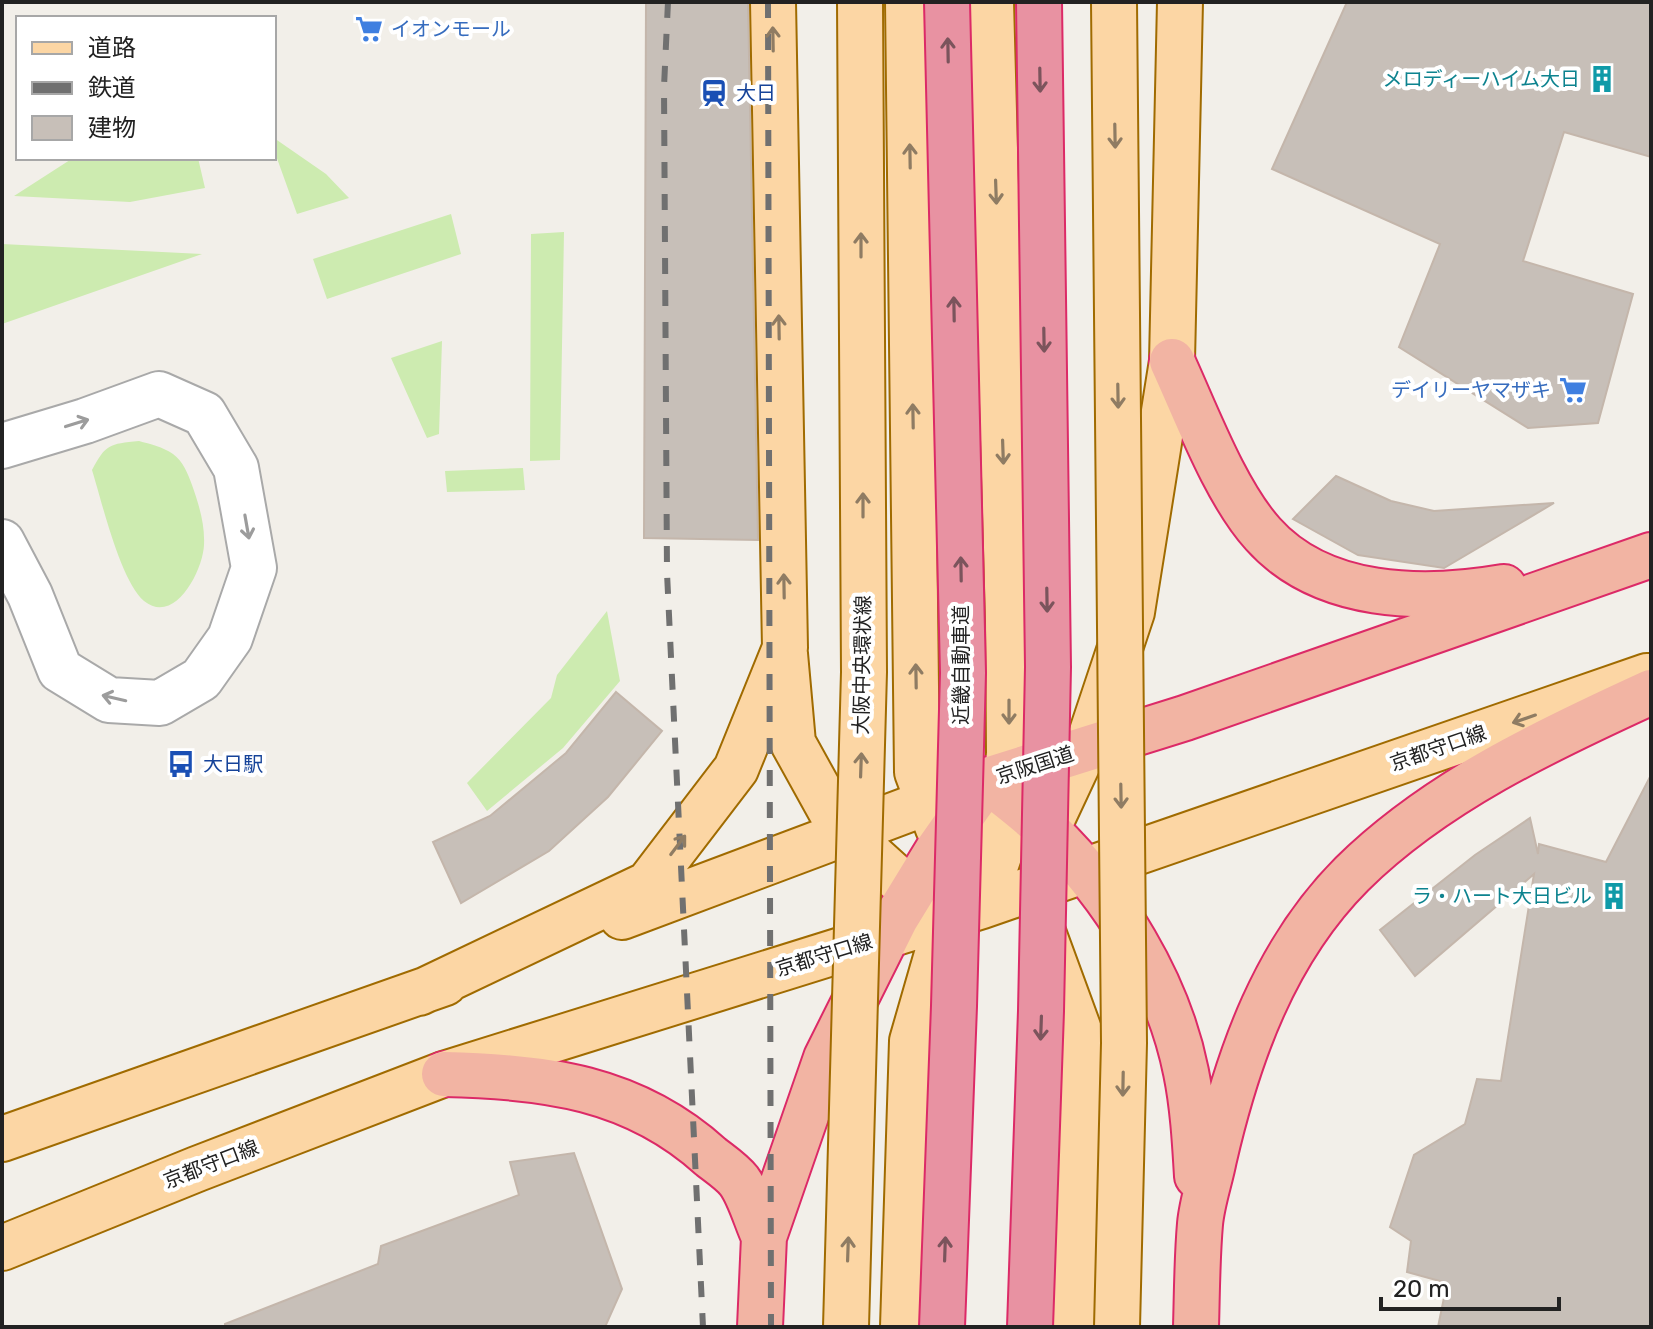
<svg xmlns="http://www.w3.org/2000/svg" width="1653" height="1329" font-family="Rubik,'Noto Sans JP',sans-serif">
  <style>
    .grass { fill: #cdebb0 }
    .building { fill: #c7bfb8; stroke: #c4b6ab; stroke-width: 2 }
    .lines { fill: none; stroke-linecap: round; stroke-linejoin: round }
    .tertiary-casing { stroke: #a9a9a9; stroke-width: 48 }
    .primary-casing { stroke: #a06b00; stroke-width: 48 }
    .trunk-casing { stroke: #dc2a67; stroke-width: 48 }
    .tertiary { stroke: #fff; stroke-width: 44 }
    .primary { stroke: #fcd6a4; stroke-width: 44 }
    .trunk { stroke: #f2b4a3; stroke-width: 44 }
    .rail { stroke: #707070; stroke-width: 6; stroke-dasharray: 16 16; stroke-linecap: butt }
    .primary-bridge-casing { stroke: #a06b00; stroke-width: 48; stroke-linecap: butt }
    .motorway-bridge-casing { stroke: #dc2a67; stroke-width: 48; stroke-linecap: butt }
    .primary-bridge { stroke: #fcd6a4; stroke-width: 44 }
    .motorway-bridge { stroke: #e892a2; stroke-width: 44 }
    .oneway { stroke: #8f7c63 }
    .oneway2 { stroke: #7b545c }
    .oneway3 { stroke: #9c9c9c }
    .labels { text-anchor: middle; stroke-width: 8; stroke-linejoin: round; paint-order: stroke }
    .shop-label { font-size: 20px; fill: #366cbe; stroke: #fff; text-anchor: start }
    .culture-label { font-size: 20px; fill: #0d838f; stroke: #fff; text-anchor: end }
    .transit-label { font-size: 20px; fill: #164399; stroke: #fff; text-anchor: start }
    .street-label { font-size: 20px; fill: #222; stroke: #fff }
  </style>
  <rect width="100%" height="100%" fill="#f2efe9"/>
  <!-- grass -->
  <path class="grass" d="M274 138 326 174 349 198 297 214 274 150Z
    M73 158H198L205 188 130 202 14 196Z
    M451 214 461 254 327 299 313 259Z
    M564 232 560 460 530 461 531 234Z
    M2 244 202 254 2 324Z
    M442 341 439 434 427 438 391 358Z
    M139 441C150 444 163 447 173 454 183 461 188 474 192 485 199 505 205 524 204 545 203 570 175 626 144 601 120 580 102 502 92 470 106 444 109 444 139 441Z
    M523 468 525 490 447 492 445 471Z
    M607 611 620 681 563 748 487 811 467 783 551 698 557 675Z"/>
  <!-- building -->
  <path class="building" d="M646 2H748L758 540 644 538Z
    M1347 2H1651V157L1564 132 1523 261 1633 294 1598 423 1528 428 1399 347 1440 244 1272 169Z
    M1336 476 1391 501 1434 511 1554 503 1444 568 1358 555 1293 519Z
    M616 692 662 731 608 797 549 851 461 903 433 842 490 816 566 753Z
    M1651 775V1327H1438L1447 1283 1407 1272 1411 1241 1390 1227 1414 1155 1465 1124 1477 1079 1501 1081 1534 874 1415 976 1380 930 1475 855 1530 818 1538 854 1539 844 1606 862Z
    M574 1153 622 1289 605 1327H225V1324L378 1264 381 1246 519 1195 510 1162Z"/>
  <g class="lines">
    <!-- tertiary casing -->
    <g class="tertiary-casing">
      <path id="tertiary" d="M2 446 85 421 159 394 204 414 236 468 254 568 230 638 201 679 160 703 109 700 60 670 30 595 2 542"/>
    </g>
    <!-- primary casing -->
    <g class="primary-casing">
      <path id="primary" d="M908 2 917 772 938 828
        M785 654 793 743 839 826 912 892 948 899
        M1040 838 1047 830 1090 738 1132 612 1172 361 1180 2
        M982 906 1001 850 1009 753 1008 622 991 2
        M622 917 987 780
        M1043 932 1083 1041 1072 1327
        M419 993 648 884 736 769 785 648 773 2
        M2 1139 445 983
        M2 1248 197 1169 444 1074 982 906 1647 676
        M903 1327 912 1041 950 909"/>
    </g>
    <!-- trunk casing -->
    <g class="trunk-casing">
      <path id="trunk" d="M1172 361C1196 413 1225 492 1263 534 1322 600 1423 601 1504 587
        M987 780C1007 797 1029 813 1048 831 1114 895 1168 982 1186 1072 1193 1106 1195 1142 1197 1176
        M444 1074C544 1076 634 1087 711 1157 720 1164 732 1172 739 1181 750 1196 756 1220 764 1237
        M760 1327 764 1237 826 1058 896 918 937 851 987 780 1185 718 1651 555
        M1196 1327C1197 1293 1197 1258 1200 1224 1202 1202 1210 1180 1214 1159 1238 1055 1275 951 1352 874 1435 792 1546 740 1651 692"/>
    </g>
    <!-- tertiary -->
    <use href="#tertiary" class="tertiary"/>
    <!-- primary -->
    <use href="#primary" class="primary"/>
    <!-- trunk -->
    <use href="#trunk" class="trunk"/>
    <!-- rail -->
    <path class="rail" d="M668 2 664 87 667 573 703 1327
      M768 2 771 1327"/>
    <!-- primary-bridge casing -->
    <g class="primary-bridge-casing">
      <path id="primary-bridge" d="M1114 2 1124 1043 1117 1327
        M846 1327 864 672 860 2"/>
    </g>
    <!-- motorway-bridge casing -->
    <g class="motorway-bridge-casing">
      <path id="motorway-bridge" d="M942 1327 954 1006 963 673 947 2
        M1030 1327 1041 1011 1048 667 1039 2"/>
    </g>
    <!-- primary-bridge -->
    <use href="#primary-bridge" class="primary-bridge"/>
    <!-- motorway-bridge -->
    <use href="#motorway-bridge" class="motorway-bridge"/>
  </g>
  <!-- one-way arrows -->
  <defs><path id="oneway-shaft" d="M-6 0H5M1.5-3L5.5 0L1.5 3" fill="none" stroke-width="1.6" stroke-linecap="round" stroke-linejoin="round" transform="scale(2)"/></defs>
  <g class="oneway">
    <use href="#oneway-shaft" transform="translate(773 39) rotate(-91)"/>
    <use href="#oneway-shaft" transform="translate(1115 136) rotate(89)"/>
    <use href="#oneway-shaft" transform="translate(910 156) rotate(-91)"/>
    <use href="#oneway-shaft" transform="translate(996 192) rotate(88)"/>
    <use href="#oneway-shaft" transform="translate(861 245) rotate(-90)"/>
    <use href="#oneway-shaft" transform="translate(779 327) rotate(-91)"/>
    <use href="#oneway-shaft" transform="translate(1118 396) rotate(89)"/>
    <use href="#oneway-shaft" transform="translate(913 416) rotate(-91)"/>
    <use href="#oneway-shaft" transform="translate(1003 452) rotate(88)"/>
    <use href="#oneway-shaft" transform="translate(863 505) rotate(-90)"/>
    <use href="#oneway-shaft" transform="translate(784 586) rotate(-91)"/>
    <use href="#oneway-shaft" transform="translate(916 676) rotate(-91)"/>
    <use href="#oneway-shaft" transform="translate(1009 712) rotate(90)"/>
    <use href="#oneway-shaft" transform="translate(1524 719) rotate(161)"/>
    <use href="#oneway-shaft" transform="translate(861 765) rotate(-88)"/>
    <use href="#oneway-shaft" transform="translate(1121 796) rotate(89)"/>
    <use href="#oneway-shaft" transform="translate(678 845) rotate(-53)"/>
    <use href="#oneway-shaft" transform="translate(1123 1084) rotate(91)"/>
    <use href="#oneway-shaft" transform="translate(848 1249) rotate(-88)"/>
  </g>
  <g class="oneway2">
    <use href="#oneway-shaft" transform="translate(948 50) rotate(-91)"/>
    <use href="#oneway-shaft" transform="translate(1040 80) rotate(89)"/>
    <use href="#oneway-shaft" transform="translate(954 309) rotate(-91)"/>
    <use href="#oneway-shaft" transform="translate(1044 340) rotate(89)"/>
    <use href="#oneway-shaft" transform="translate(961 569) rotate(-91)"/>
    <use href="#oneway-shaft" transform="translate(1047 600) rotate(89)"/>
    <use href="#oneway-shaft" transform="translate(1041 1028) rotate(92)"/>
    <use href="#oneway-shaft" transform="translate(945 1249) rotate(-88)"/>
  </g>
  <g class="oneway3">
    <use href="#oneway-shaft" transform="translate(77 423) rotate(-17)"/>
    <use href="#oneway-shaft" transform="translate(247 527) rotate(80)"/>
    <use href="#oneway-shaft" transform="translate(114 698) rotate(-167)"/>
  </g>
  <!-- icons -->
  <defs>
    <g id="supermarket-bare" transform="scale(2.16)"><path d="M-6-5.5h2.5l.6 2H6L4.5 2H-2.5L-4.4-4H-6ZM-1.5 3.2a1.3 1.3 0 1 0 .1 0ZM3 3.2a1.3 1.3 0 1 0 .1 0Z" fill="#3f7fe0" stroke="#fff" stroke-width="2.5" paint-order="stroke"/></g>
    <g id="building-bare" transform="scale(2.16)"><path d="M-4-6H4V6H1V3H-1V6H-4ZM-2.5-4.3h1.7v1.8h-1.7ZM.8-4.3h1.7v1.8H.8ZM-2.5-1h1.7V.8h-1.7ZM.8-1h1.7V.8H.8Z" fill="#0f9aa8" stroke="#fff" stroke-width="2.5" paint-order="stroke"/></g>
    <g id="station-bare" transform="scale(2.16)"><path d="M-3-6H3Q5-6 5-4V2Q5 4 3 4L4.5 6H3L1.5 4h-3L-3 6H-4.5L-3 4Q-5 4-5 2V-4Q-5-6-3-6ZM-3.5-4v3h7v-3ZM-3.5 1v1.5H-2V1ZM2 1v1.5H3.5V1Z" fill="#1a4fb4" stroke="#fff" stroke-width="2.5" paint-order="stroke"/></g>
    <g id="bus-bare" transform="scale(2.16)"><path d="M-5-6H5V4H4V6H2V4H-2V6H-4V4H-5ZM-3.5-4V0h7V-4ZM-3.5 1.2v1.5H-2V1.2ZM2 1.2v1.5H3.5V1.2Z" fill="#1a4fb4" stroke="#fff" stroke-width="2.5" paint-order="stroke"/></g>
  </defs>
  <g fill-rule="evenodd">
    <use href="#supermarket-bare" x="369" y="29"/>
    <use href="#building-bare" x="1602" y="79"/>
    <use href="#station-bare" x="714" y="93"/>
    <use href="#supermarket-bare" x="1573" y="390"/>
    <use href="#bus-bare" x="181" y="764"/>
    <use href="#building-bare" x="1614" y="896"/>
  </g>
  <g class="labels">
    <!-- shop labels -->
    <g class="shop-label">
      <text x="391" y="36">イオンモール</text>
      <text x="1551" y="397" text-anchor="end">デイリーヤマザキ</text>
    </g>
    <!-- culture labels -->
    <g class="culture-label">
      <text x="1580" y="86">メロディーハイム大日</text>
      <text x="1592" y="903">ラ・ハート大日ビル</text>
    </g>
    <!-- transit labels -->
    <g class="transit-label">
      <text x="736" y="100">大日</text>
      <text x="203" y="771">大日駅</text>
    </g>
    <!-- street labels -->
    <g class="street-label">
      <text transform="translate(862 665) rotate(-89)" y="7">大阪中央環状線</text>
      <text transform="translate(961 665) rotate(-90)" y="7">近畿自動車道</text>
      <text transform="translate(1438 748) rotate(-19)" y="7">京都守口線</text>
      <text transform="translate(1035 765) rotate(-18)" y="7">京阪国道</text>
      <text transform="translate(824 955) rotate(-17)" y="7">京都守口線</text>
      <text transform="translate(211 1164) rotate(-21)" y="7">京都守口線</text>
    </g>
  </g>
  <!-- border -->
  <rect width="1653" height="1329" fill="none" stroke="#222222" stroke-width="8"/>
  <!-- legend -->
  <rect x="16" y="16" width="260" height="144" fill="#ffffff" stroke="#a7a7a7" stroke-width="2"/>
  <rect x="32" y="42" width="40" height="12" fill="#fcd6a4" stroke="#a7a7a7" stroke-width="2"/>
  <text x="88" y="56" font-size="24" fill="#222222">道路</text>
  <rect x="32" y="82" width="40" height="12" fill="#707070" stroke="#a7a7a7" stroke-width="2"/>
  <text x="88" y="96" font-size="24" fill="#222222">鉄道</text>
  <rect x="32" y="116" width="40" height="24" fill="#c7bfb8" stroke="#a7a7a7" stroke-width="2"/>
  <text x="88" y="136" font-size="24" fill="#222222">建物</text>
  <!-- scale -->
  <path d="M1381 1297v12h178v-12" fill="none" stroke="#222222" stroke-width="4"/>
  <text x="1393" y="1297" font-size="24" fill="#222222" stroke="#ffffff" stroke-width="6" paint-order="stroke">20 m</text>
</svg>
